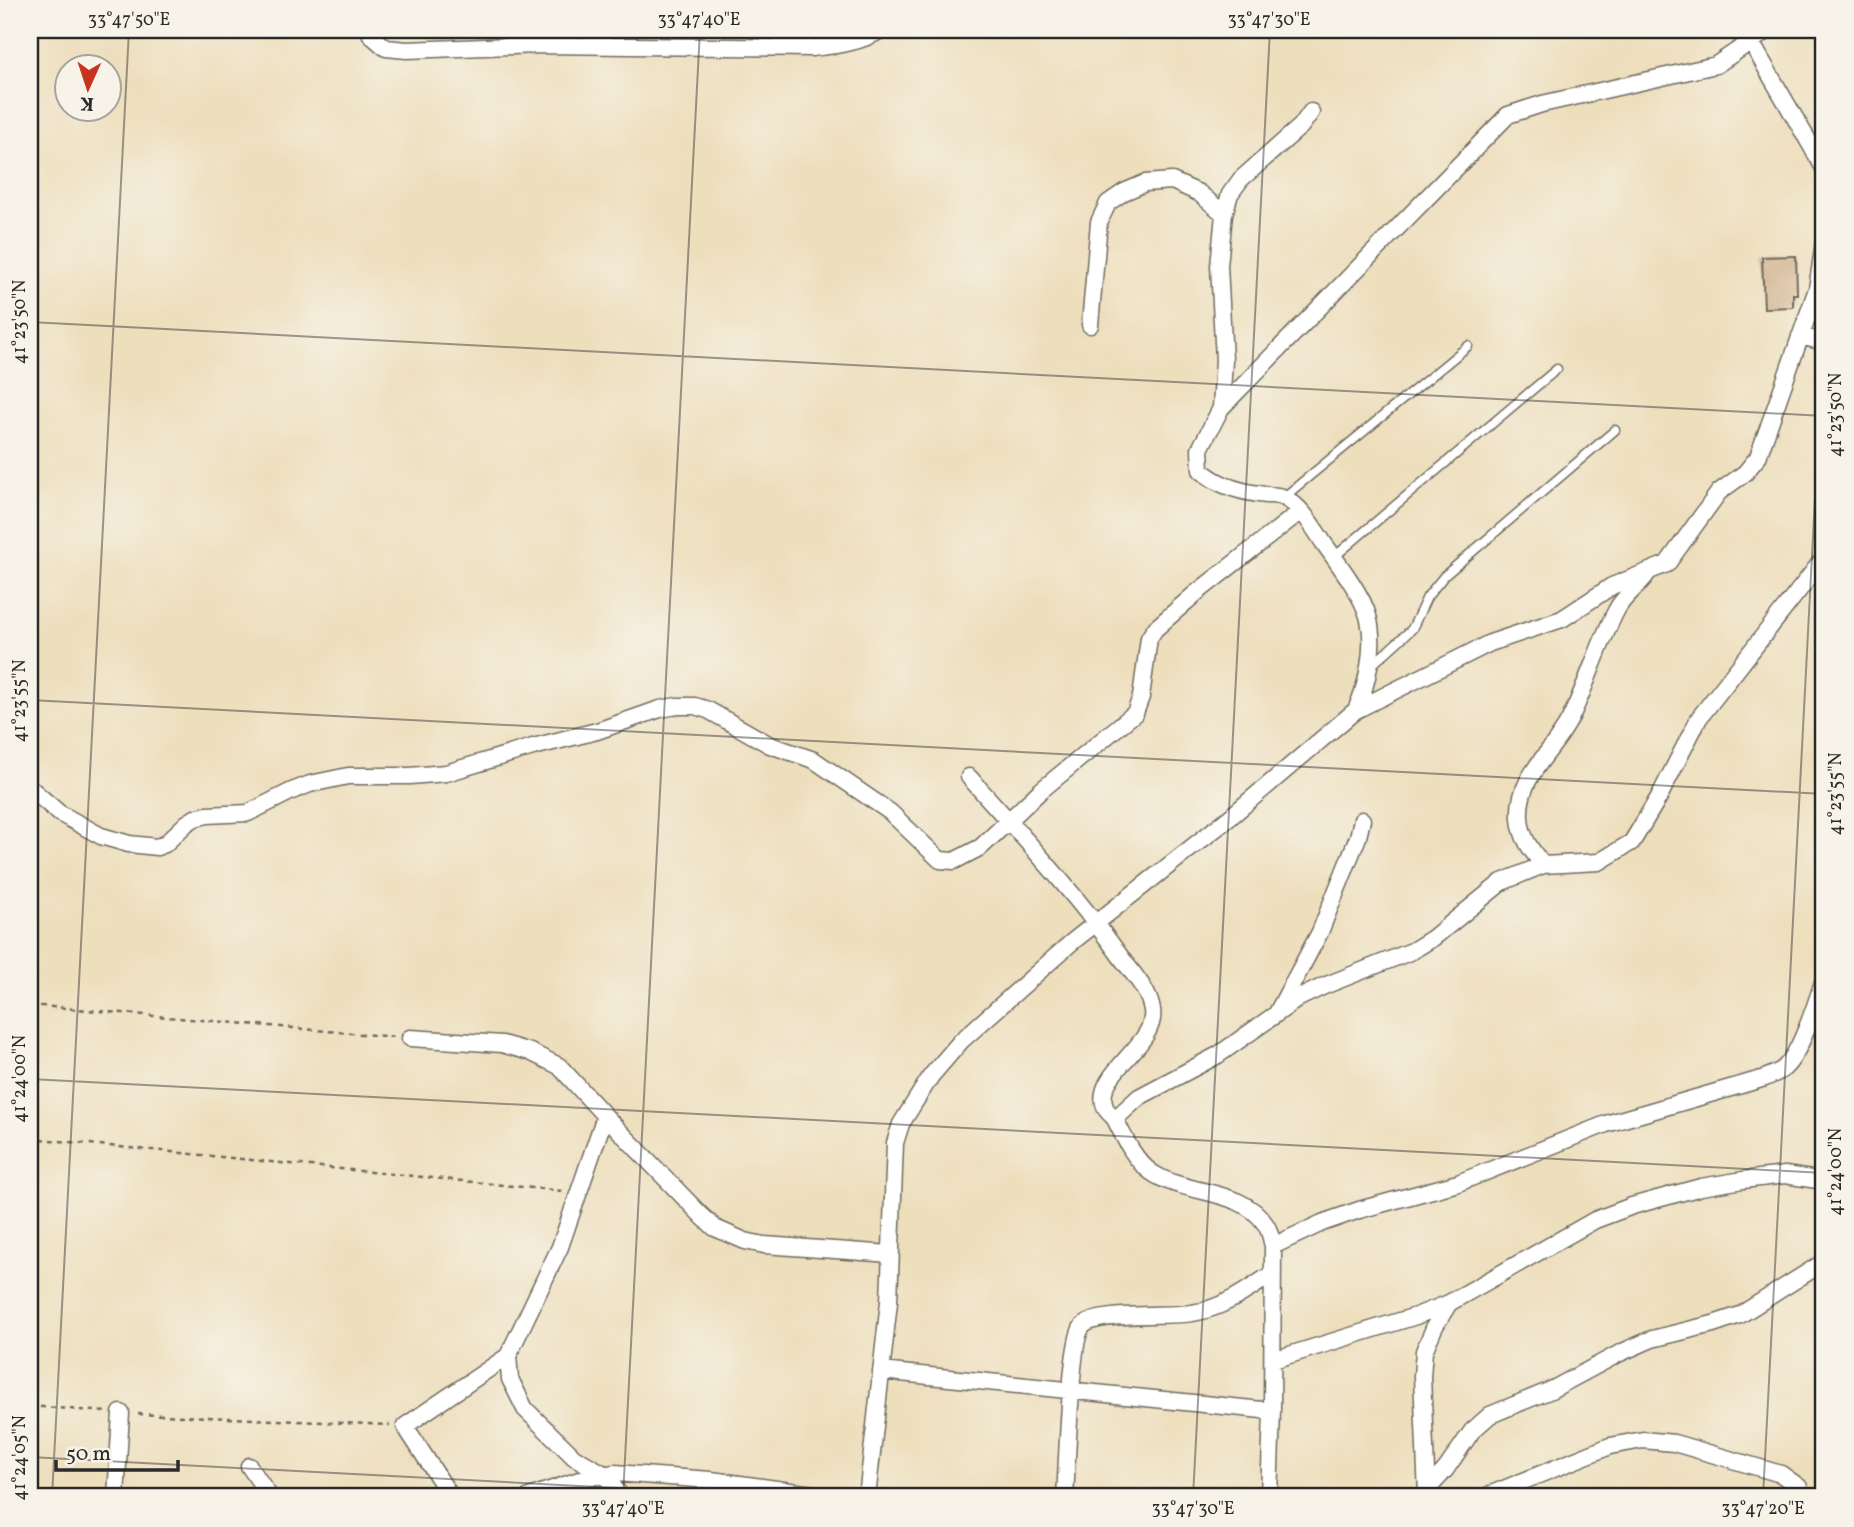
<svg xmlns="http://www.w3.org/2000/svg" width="1854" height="1527" font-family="Vollkorn,serif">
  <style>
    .building { fill: #cfae89 }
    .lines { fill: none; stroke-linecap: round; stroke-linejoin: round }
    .service-casing { stroke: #6f6a5e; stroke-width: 11 }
    .minor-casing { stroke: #6f6a5e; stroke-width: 19 }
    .path { stroke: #6f6a5e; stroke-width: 2.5; stroke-dasharray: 5 5; stroke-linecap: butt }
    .service { stroke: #fff; stroke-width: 8 }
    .minor { stroke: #fff; stroke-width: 16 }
    .ticks { fill: none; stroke: #2b2b2b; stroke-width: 2; stroke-opacity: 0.45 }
    .neatline { fill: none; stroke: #2b2b2b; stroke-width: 2.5 }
    .ticks-label { font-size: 18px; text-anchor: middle; fill: #2b2b2b }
  </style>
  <rect width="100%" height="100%" fill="#f7f3e8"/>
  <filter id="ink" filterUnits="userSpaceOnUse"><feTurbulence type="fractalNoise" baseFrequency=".0143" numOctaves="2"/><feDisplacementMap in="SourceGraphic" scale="14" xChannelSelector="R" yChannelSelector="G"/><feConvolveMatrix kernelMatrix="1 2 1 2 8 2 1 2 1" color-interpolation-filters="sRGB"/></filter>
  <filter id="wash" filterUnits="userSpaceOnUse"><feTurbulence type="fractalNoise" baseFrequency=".00686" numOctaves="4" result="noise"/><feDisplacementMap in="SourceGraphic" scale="28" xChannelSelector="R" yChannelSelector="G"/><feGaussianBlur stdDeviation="1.57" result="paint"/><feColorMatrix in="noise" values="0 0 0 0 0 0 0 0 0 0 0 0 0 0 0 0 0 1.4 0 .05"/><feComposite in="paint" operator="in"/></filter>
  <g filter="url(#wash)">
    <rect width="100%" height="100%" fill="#eddebc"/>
    <g id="blocks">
      <!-- building -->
      <path class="building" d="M1796 256 1797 294H1793V307L1764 308 1762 257Z"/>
    </g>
  </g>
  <g filter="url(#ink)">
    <use href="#blocks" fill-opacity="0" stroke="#6f6a5e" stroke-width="2"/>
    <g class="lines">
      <!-- service casing -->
      <g class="service-casing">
        <path id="service" d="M1284 497 1468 346
          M1334 557 1557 369
          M1372 665 1412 629 1427 597 1444 576 1615 430"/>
      </g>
      <!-- minor casing -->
      <g class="minor-casing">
        <path id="minor" d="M372 30 371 35 386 48 407 50 538 45 812 48C837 45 860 43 881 30
          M1744 30 1824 168
          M1311 112 1301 126 1241 179 1230 194 1224 214 1219 266 1224 360 1221 408 1200 449 1201 470C1217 485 1237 491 1259 494 1267 496 1278 494 1285 498 1302 507 1313 527 1323 542 1337 562 1362 594 1368 616 1376 645 1368 683 1356 710
          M1090 325 1099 222 1108 203 1124 192 1145 183 1172 181 1199 193 1224 214
          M1800 336 1824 342
          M1221 408 1508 115 1542 104 1716 65 1768 30
          M969 777C1022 836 1077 895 1123 960 1134 975 1149 991 1152 1010 1158 1045 1092 1074 1105 1107 1106 1111 1112 1115 1115 1119
          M30 788 59 813 101 836 129 844 157 847 165 844 187 823 195 818 207 815 248 813 292 791 310 784 348 776H410L446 773 533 747 597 731 660 709 677 706H695L708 710 770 745 814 760 890 812 940 860 954 861 981 847 1039 792 1135 713 1141 697 1149 638 1155 629 1195 594 1301 511
          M1543 865C1531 850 1521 837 1520 818 1517 776 1553 753 1570 719 1587 684 1598 646 1616 611 1623 596 1638 587 1647 574
          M1278 1011 1320 932 1358 837 1362 820
          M410 1038 502 1044 530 1052 559 1066 605 1116 702 1216 715 1228 745 1241 764 1245 891 1254
          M605 1116 560 1247 508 1356 510 1379 525 1409 574 1457 604 1474 621 1497
          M1273 1246C1271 1239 1270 1231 1266 1225 1242 1187 1185 1196 1151 1172 1134 1160 1124 1137 1115 1119L1139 1097 1218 1055 1299 998 1324 986 1412 951 1433 938 1502 882 1543 865 1599 862 1632 842 1659 797 1699 718 1824 558
          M1273 1360 1416 1316 1449 1303 1595 1220 1632 1206 1701 1187 1743 1180 1785 1175 1824 1181
          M881 1371 1272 1411
          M249 1466 270 1497
          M1426 1491 1446 1469 1472 1431 1490 1415 1551 1390 1620 1353 1652 1339 1713 1324 1740 1315 1824 1262
          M1427 1495 1422 1376 1424 1351 1435 1326 1449 1303
          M116 1497 121 1413
          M451 1497 405 1426 508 1356
          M529 1497 588 1477 615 1473 711 1480 834 1497
          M867 1497 889 1302 895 1143 901 1124 931 1076 961 1041 1072 942 1229 818 1356 710 1490 643 1562 619 1612 586 1667 564 1719 492 1745 473 1758 457 1817 289 1824 243
          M1065 1497C1067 1471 1070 1341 1082 1327 1094 1311 1169 1317 1192 1313 1222 1309 1248 1290 1273 1273
          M1269 1497 1272 1411 1273 1246 1322 1223 1359 1210 1458 1183 1606 1124 1765 1078C1771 1075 1781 1072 1785 1067 1801 1052 1817 1001 1824 979
          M1484 1497 1610 1446 1643 1440 1674 1443 1781 1474 1799 1487 1802 1497"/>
      </g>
      <!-- path -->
      <path class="path" d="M30 1005 396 1037
        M30 1138 563 1191
        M30 1406 107 1412
        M138 1414 390 1425"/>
      <!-- service -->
      <use href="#service" class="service"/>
      <!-- minor -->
      <use href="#minor" class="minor"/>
    </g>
  </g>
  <!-- ticks -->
  <path class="ticks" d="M1682 30 1824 37M30 322 1824 416M30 700 1824 794M30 1079 1824 1173M30 1457 789 1497M52 1497 129 30M623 1497 700 30M1193 1497 1270 30M1763 1497 1824 325"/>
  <!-- margin -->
  <rect width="1854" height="1527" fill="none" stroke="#f7f3e8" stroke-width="77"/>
  <!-- north arrow -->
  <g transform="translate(88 88) rotate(183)"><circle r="33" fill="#f7f3e8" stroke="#a5a39c" stroke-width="2"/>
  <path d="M0-5L12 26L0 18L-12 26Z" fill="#c8321e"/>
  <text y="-10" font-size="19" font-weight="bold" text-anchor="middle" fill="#2b2b2b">K</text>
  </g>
  <!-- scale -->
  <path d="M56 1460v10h122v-10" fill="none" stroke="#2b2b2b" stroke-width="3.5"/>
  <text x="66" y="1460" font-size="21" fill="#2b2b2b" stroke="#f7f3e8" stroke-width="5" paint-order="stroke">50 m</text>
  <rect x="38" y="38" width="1777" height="1450" class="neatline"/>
  <g class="ticks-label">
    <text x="129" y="25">33°47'50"E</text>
    <text x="699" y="25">33°47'40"E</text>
    <text x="1269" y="25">33°47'30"E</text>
    <text transform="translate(19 322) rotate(-90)" y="6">41°23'50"N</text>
    <text transform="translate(1835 415) rotate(-90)" y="6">41°23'50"N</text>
    <text transform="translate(19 701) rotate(-90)" y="6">41°23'55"N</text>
    <text transform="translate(1835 794) rotate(-90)" y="6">41°23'55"N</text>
    <text transform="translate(19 1079) rotate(-90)" y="6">41°24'00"N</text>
    <text transform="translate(1835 1172) rotate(-90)" y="6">41°24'00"N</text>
    <text transform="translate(19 1458) rotate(-90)" y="6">41°24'05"N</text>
    <text x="623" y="1514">33°47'40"E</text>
    <text x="1193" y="1514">33°47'30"E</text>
    <text x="1763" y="1514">33°47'20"E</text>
  </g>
</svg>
